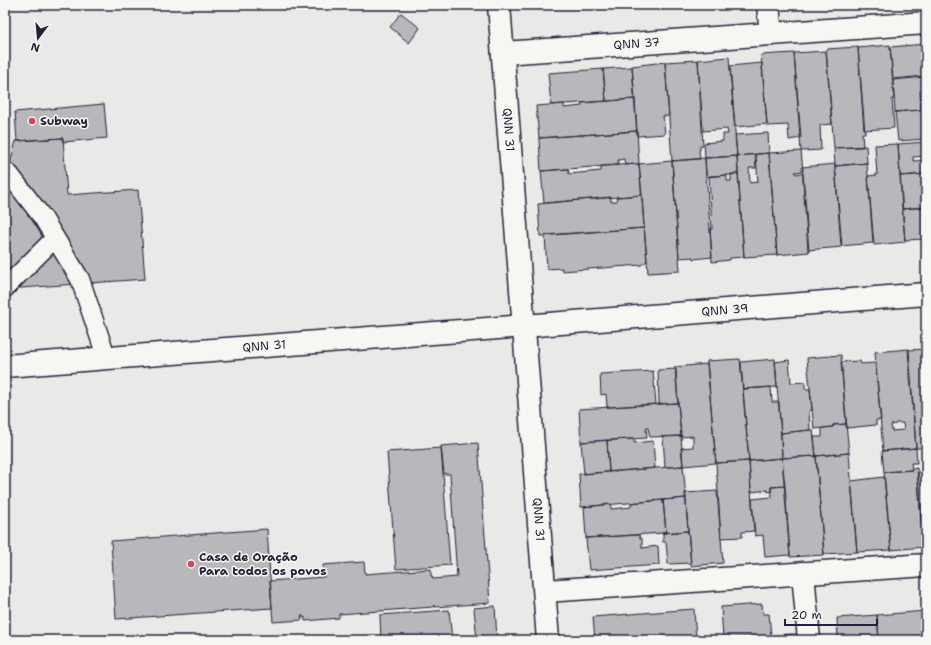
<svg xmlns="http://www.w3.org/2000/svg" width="931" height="645" font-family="'Shantell Sans',sans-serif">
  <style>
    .building { fill: #b8b8bc; stroke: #22223b; fill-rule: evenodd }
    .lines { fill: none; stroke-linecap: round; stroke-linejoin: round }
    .service-casing { stroke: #22223b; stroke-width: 21 }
    .minor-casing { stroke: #22223b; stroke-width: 25 }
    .tertiary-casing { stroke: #22223b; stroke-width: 25 }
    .service { stroke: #f6f6f2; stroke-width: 18 }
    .minor { stroke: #f6f6f2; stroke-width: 22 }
    .tertiary { stroke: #f6f6f2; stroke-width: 22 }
    .poi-dot { fill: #d1495b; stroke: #f6f6f2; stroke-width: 1.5 }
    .labels { text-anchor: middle; stroke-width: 3; stroke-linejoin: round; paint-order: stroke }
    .street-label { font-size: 12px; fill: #22223b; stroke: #f6f6f2 }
    .poi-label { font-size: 12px; font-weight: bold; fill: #22223b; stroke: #f6f6f2; text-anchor: start }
  </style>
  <rect width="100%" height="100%" fill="#e9e9e7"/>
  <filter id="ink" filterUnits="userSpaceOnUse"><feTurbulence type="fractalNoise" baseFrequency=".025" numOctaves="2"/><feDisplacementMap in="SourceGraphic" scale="8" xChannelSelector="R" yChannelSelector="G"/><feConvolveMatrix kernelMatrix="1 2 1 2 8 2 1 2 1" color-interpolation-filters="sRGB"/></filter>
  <g filter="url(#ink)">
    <!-- building -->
    <path class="building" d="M401 13 420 28 409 43 390 27Z
      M926 44 925 76 893 79 890 47Z
      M890 45 894 99H892L894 128 864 130 858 48Z
      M858 47 865 133H862L863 147 834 148 826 49Z
      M826 51 832 124 820 125 821 150 801 151 794 53Z
      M794 53 801 138 789 140 788 125 767 126 761 55Z
      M729 57 737 156 705 158 704 143 723 141V134H728L727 129 703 131 698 60Z
      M698 60 703 146H700V150H699L700 159 672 161 665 62Z
      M665 62 669 116H663L665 134 637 136 632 66Z
      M762 63 767 124 735 127 730 66Z
      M632 67 635 99 606 101 603 69Z
      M603 69 606 101 551 105 548 73Z
      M923 76H926V107H925L924 91H920L921 110 895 112 893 80 924 77Z
      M635 99 637 131 539 138 536 106 564 104V108L582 106 581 103Z
      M104 104 107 138 63 142V138L17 141 15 112Z
      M921 110H926V139L898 141 895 112Z
      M637 131 639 164 625 165 624 159 618 160V165L541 171 539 138Z
      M768 133 769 153 737 156 735 135Z
      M63 138 67 195 138 190 145 279 7 289 5 260V183L16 141Z
      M926 142V156L913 157V160L915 161 926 160V174L900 176 898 144Z
      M898 144 905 242 874 245 868 176 877 175 875 145Z
      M866 146 867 163 835 166 834 148Z
      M801 151 803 171 795 172 796 174 803 173 809 252 777 255 769 153Z
      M769 153 777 255 744 257 737 156ZM755 155 756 156 758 182 750 183 749 168H756Z
      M737 156 738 174 706 177 705 158Z
      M705 158 712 257 693 259V257L679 258 672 161Z
      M672 161 680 271 648 273 639 164Z
      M867 163 873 243 841 246 835 166Z
      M639 164 642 195 544 203 541 171 568 169 569 174 601 171V166Z
      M835 164 842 247 808 250 802 167Z
      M731 174H738L744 257 730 258V260L712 262 710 229H712L709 176 727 175V181H731Z
      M926 174V207L902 209 900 176Z
      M642 195 644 228 540 236 538 204 611 197V202L617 201 616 197Z
      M926 207V239L905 240 902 209Z
      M644 228 647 261 641 265 562 271V268L547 269 545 235Z
      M909 349 916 448 883 451 875 352ZM896 423H903L904 430 892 431 891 425 896 424Z
      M926 349V448H916L908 350Z
      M841 355 846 424 833 425V427L814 429 807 358Z
      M740 359 749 461 716 463 707 361Z
      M775 359 777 387 743 389 741 362Z
      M789 360 791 383 805 382V389H810L812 410 809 411 810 430 781 433 775 362Z
      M860 361 861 364 875 363 881 420H876V425L847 428 841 362Z
      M707 364 716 463 683 466 681 448 693 447V436L681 437 675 367Z
      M676 369 678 403 659 404 658 370Z
      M653 371 656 404 607 407 606 394 601 395 600 374Z
      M771 387 772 402H779L782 458 749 461 743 389Z
      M678 403 681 436 650 437 648 428H646L647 438 581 442 579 409Z
      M846 424 849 453 816 456 814 437H822V428L833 427V425Z
      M810 430H813L816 456 782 458 781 433Z
      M681 436 683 466 665 467 663 437Z
      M634 439V443L653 441 655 468 609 472 607 440Z
      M607 440 609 472 584 474 581 442Z
      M478 443 490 603 434 607V605L433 606V607L339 614V618L305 621V617L303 618V616H301L302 620 273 622 270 581 324 577 323 565 364 562 365 574 431 569V576H432L433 579 457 577 450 474H444L441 446Z
      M441 448 450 565 396 569 387 452Z
      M916 448 917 463H911L912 470 884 472 882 451Z
      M849 453 857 552 824 554 816 456Z
      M816 456 824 555 790 557 782 458Z
      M782 458 785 486 771 487V491L768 492V490L751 492 749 461Z
      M749 461 754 531 742 532V537L721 538 716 463Z
      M683 466 686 498 581 507 579 474Z
      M917 468 923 547 891 550 884 472 912 470 911 469Z
      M923 470H926V547H923L918 472H923Z
      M884 477 891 550 857 552 851 481Z
      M785 486 790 555 765 557 763 535 755 536 752 499 772 497 771 487Z
      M717 491 723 563 691 566 685 493Z
      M686 498 688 531 663 533 662 532H666L663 500Z
      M663 500 666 532H662L663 533 586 538 584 507 611 504V509L631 507V503Z
      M267 529 272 608 116 619 111 541Z
      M688 531 691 563 668 564 666 542H663V533Z
      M639 535 640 539H642V548L658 546 659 565 589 570 586 538Z
      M762 604 763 614H769L771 636 723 639 721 607Z
      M495 606 497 640H477L474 608Z
      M694 609 696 640H595L593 617Z
      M449 610 452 640H381L380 615Z
      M926 611V640H879L877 615Z
      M877 615 879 640H838L837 618Z
      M791 634H798V640H717Z"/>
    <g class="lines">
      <!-- service casing -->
      <g class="service-casing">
        <path id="service" d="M5 171 10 175 43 218 80 279 107 359
          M5 288 55 238"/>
      </g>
      <!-- minor casing -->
      <g class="minor-casing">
        <g id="minor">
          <path id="s1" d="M499 5 548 640"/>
          <path d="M768 5 771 34"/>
          <path id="s2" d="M503 53 926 23"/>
          <path d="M803 573 809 640"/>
          <path d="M545 591 926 565"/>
        </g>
      </g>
      <!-- tertiary casing -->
      <g class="tertiary-casing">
        <g id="tertiary">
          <path id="s3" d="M5 366 524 326 926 294"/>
        </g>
      </g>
      <!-- service -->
      <use href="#service" class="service"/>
      <!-- minor -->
      <use href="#minor" class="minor"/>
      <!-- tertiary -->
      <use href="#tertiary" class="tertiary"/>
    </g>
  </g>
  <!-- markers -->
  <g class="poi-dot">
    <circle cx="32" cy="121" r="4"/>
    <circle cx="191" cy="564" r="4"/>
  </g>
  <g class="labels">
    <!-- street labels -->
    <g class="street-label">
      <text dy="4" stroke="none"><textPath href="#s2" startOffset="134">QNN 37</textPath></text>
      <text dy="4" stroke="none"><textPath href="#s1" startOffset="125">QNN 31</textPath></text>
      <text dy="4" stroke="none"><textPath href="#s3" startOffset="722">QNN 39</textPath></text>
      <text dy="4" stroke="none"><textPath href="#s3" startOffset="260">QNN 31</textPath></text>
      <text dy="4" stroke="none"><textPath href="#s1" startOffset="516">QNN 31</textPath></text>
    </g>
    <!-- poi labels -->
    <g class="poi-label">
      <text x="40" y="125">Subway</text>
      <text x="199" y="561">Casa de Oração<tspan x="199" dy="14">Para todos os povos</tspan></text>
    </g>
  </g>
  <!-- margin -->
  <rect width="931" height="645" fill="none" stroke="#f6f6f2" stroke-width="20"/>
  <rect x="10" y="10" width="911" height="625" fill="none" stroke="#22223b" stroke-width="1.5" filter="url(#ink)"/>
  <!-- north arrow -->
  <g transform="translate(38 38) rotate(196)" stroke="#f6f6f2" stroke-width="3" paint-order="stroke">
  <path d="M0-3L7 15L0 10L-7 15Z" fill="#22223b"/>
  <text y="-6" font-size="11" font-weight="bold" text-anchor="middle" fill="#22223b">N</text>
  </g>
  <!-- scale -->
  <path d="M785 619v6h92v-6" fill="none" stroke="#22223b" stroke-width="2"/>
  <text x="791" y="619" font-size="12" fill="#22223b" stroke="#f6f6f2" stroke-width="3" paint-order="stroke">20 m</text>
</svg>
